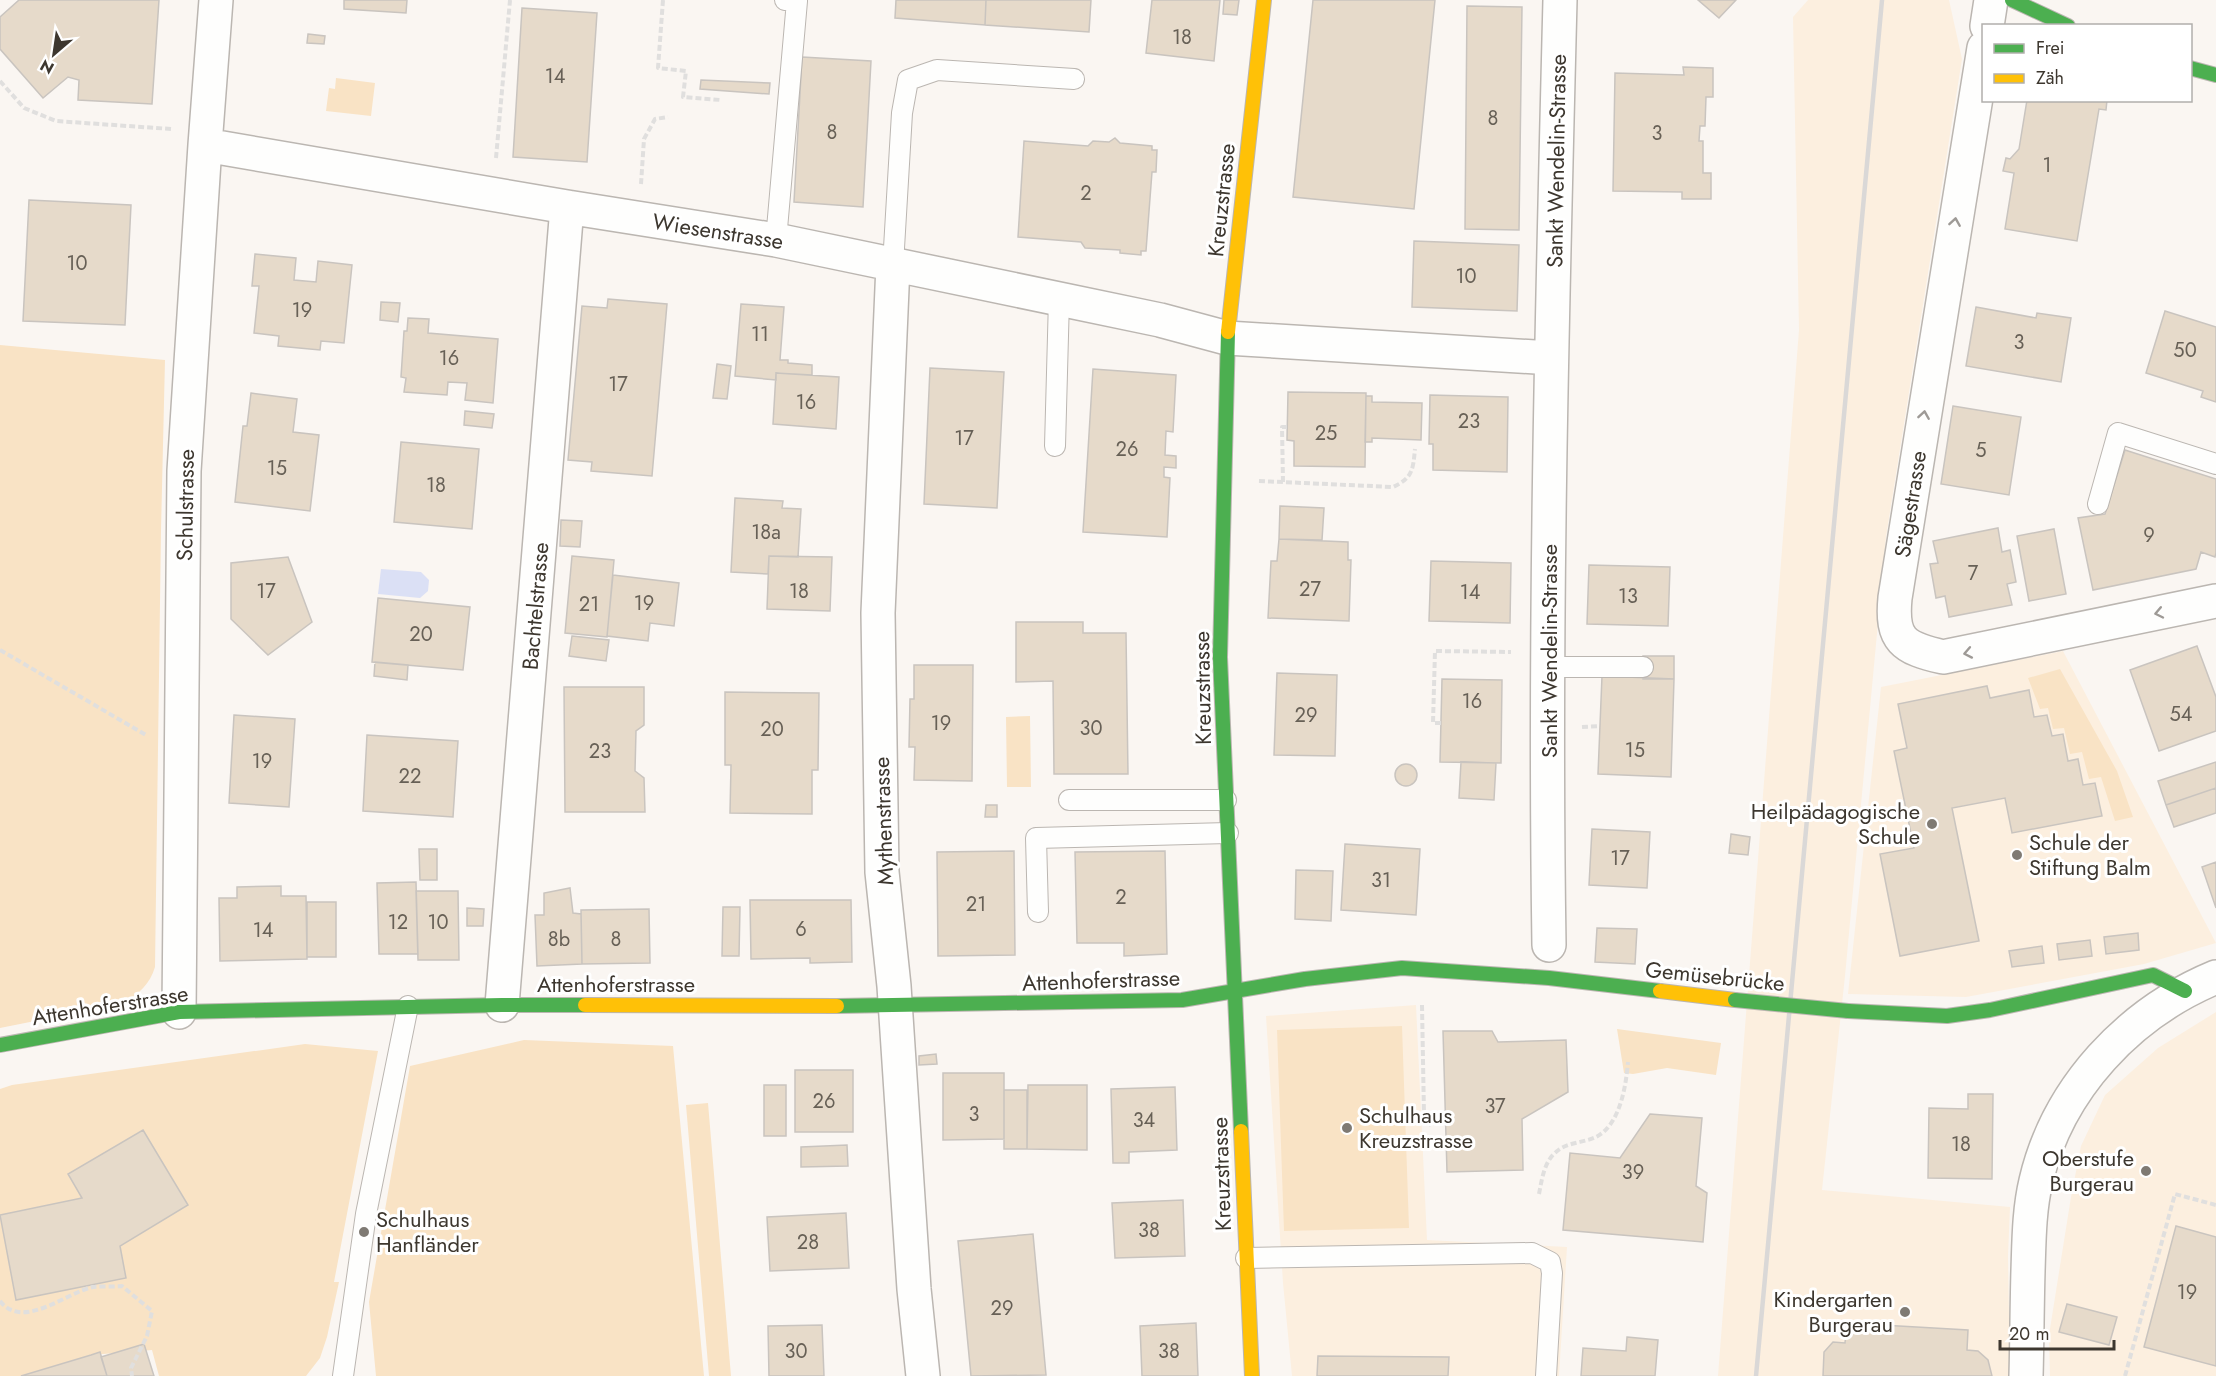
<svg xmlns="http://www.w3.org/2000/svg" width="2216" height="1376" font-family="Jost,sans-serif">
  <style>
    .built { fill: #fcefdf }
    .green { fill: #f9e3c5 }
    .water { fill: #dbe0f5 }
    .building { fill: #e6daca; stroke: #c9c4bf; stroke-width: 1.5 }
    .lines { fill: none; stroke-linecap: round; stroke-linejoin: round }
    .lane-casing { stroke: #bbb6b1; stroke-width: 22 }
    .street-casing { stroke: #bbb6b1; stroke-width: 36 }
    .fast-casing { stroke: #bbb6b1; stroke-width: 16 }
    .slow-casing { stroke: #bbb6b1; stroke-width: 16 }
    .path { stroke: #e0dfde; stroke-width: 4; stroke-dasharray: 6 3; stroke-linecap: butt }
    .lane { stroke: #fefefd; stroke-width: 20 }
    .street { stroke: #fefefd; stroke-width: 33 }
    .fast { stroke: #4caf50; stroke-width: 14 }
    .slow { stroke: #ffc107; stroke-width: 14 }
    .rail { stroke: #dad8d7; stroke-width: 4.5 }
    .fast-bridge-casing { stroke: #bbb6b1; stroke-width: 16; stroke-linecap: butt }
    .fast-bridge { stroke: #4caf50; stroke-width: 14 }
    .oneway { stroke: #9e9a96 }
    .poi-dot { fill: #7f7a73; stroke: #fff; stroke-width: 2 }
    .labels { text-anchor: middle; stroke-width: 6; stroke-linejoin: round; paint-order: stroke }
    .number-label { font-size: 20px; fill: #676056 }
    .street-label { font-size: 22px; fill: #3d372f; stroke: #fff }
    .poi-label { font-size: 22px; fill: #3d372f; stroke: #fff; text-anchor: end }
  </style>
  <rect width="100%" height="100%" fill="#faf6f2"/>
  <!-- built -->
  <path class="built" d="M1808 0H1949L1962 59 1886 537 1845 976 1822 1190 2010 1207 2008 1256 2010 1376H1718L1799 330 1793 17Z
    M2063 651 2216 943 2144 964 1966 997 1848 994 1881 687Z
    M1416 1005 1427 1240 1567 1247 1559 1376H1292L1283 1283 1266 1016Z
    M2216 1012V1376H2050L2049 1335 2071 1197 2081 1146 2105 1095 2158 1048Z"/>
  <!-- green -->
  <path class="green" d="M336 78 375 83 371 116 326 111 329 88 335 89Z
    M0 345 165 360 161 530 155 967C150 984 139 993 125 1003L0 1028Z
    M2060 669 2117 771 2133 817 2115 821 2101 777 2089 779 2082 752 2070 754 2064 728 2053 729 2048 708 2040 709 2028 678Z
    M1030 716 1031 787H1007L1006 717Z
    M1402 1026 1409 1228 1284 1231 1277 1030Z
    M1617 1029 1721 1043 1716 1075 1667 1068 1633 1074 1624 1073Z
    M524 1040 673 1046 704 1376H376L369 1302 410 1066Z
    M305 1044 378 1051 334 1282H339L327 1337 320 1358 306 1376H159L152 1350 91 1355 21 1376H0V1089L12 1085Z
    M708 1103 731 1376H709L686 1105Z"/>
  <!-- water -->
  <path class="water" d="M381 569 421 572 429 580 428 591 420 598 378 594Z"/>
  <!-- building -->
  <path class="building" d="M19 0H159L152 104 78 100 79 80 68 77 43 98 0 49V17Z
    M344 0H407L406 13 344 9Z
    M896 0H986L985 25 895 18Z
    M986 0H1091L1089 32 985 25Z
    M1152 0H1220L1214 61 1146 53Z
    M1224 0H1239L1237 15 1223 14Z
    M1313 0H1435L1414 209 1293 197Z
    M1698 0H1736L1719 18Z
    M1467 6 1522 7 1519 230 1465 229Z
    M522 8 597 13 587 162 513 157Z
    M308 34 325 36 324 44 307 43Z
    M802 57 871 61 863 207 794 202Z
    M1683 67 1713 68V97H1706L1705 126H1700L1699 141H1703V173H1711V199H1682V192L1613 191 1615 73 1684 75Z
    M701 80 770 83 769 94 700 89Z
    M2027 100H2107L2106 110 2099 109 2077 241 2005 229 2014 173 2003 171 2006 158 2010 159 2019 149Z
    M1115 138 1120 143 1152 146V150H1157L1156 172H1152L1146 251H1141V255L1120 253V250L1085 248 1081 242 1018 237 1024 141 1088 146 1093 141 1109 142Z
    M29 200 131 205 125 325 23 321Z
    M1414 241 1519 245 1517 311 1412 307Z
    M255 254 296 258 294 280 316 282 318 261 352 265 344 343 321 341 320 350 278 346 279 336 254 333 259 286H252Z
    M608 299 667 304 652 476 591 471 592 462 568 460 582 306 607 308Z
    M381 302 400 303 398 322 380 320Z
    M741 304 784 307 780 360H788V363L812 365V375L776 373V380L735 376Z
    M1976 307 2036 318 2037 313 2071 318 2061 382 1966 366Z
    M2165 311 2216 327V402L2201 397 2203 391 2146 373Z
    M408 318 429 319 428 333 498 339 493 403 465 400 467 383 448 382 447 395 404 392 406 378 401 377 404 331H407Z
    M717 364 731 366 727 399 713 398Z
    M930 368 1004 372 997 508 924 504Z
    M1093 369 1176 375 1173 432 1166 431 1165 455 1176 456V468L1164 467V477L1170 478 1167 537 1083 532Z
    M776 373 839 377 836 429 773 424Z
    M1288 392 1366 393 1365 467 1294 466V441L1287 440Z
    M251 393 297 399 293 432 319 435 310 511 235 502 243 426H247Z
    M1430 395 1508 397 1507 472 1433 470V444H1429Z
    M1366 396H1372V402L1422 403 1421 440 1372 438V442H1365Z
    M1953 406 2021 417 2009 495 1941 484Z
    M465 411 494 414 492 428 464 425Z
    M401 442 479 449 472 529 394 522Z
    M2125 450 2216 479V553L2215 557 2201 552 2196 569 2093 590 2078 518 2105 514Z
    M735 498 783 501 782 508 801 509 798 557 769 556 768 574 731 572Z
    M1280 506 1324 508 1322 540 1279 539Z
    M561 520 582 521 580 547 560 546Z
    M1998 528 2002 552 2010 550 2016 582 2007 584 2012 605 1949 617 1945 596 1936 598 1930 564 1938 563 1933 541Z
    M2054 529 2066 594 2029 601 2017 536Z
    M1279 539 1348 542V560H1351L1349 621 1268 618 1271 561H1277Z
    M572 556 614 560 607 637 565 633Z
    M769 556 832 557 830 611 767 609Z
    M288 557 312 622 268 655 231 619V563Z
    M1431 561 1511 563 1510 623 1429 621Z
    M1589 565 1670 567 1668 626 1587 624Z
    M613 575 679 583 674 626 650 623 648 641 607 636Z
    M378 598 470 607 463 670 372 662Z
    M1016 622H1083V633H1126L1128 774H1054L1053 681 1016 682Z
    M572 636 609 640 606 661 569 656Z
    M2197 646 2216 697V731L2159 751 2130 670Z
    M1643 656H1674V679H1643Z
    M375 662 408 665 407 680 374 676Z
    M914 665H973L972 781 914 780 915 747H909L910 699H914Z
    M1277 673 1337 675 1335 756 1274 755Z
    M1602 676 1674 679 1671 777 1598 774Z
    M1442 679 1502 680 1501 763 1440 762Z
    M1987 686 1990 698 2029 690 2034 717 2047 715 2052 736 2063 734 2068 761 2078 759 2083 785 2095 783 2102 816 2012 833 2005 798 1952 808 1979 941 1900 956 1880 854 1914 848 1894 751 1907 748 1898 704Z
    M564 687H644V725L636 731 635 771 644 778 645 812H565Z
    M725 692 819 693 818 770H812V814L730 813 731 765H725Z
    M234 715 295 719 289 807 229 803Z
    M367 735 458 741 453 817 363 811Z
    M1461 762 1496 763 1494 800 1459 798Z
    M2216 762V788L2166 805 2158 781Z
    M1395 775a11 11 0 1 1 22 0a11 11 0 1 1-22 0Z
    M2216 788V813L2174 827 2166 805Z
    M986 805H997V817H985Z
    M1592 829 1650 832 1647 888 1589 885Z
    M1731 834 1750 837 1748 855 1729 853Z
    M1345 844 1420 849 1416 915 1341 910Z
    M419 849H437V880H420Z
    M1014 851 1015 955 938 956 937 852Z
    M1165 851 1167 954 1124 956V943H1077L1075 852Z
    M2216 862V908L2202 867Z
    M1296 870 1333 871 1331 921 1295 919Z
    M416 882 418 954H379L377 883Z
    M281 886V896H306L307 959 220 961 219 898H237V887Z
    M570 888 573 913 581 914 582 964 537 966 535 915H544V893Z
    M416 891H458L459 960H418Z
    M750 900H851L852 962 810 963V958L751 959Z
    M307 902H336V957H307Z
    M723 907H740L739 956H722Z
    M467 908 484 909 483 926H467Z
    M649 909 650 963 582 964 581 910Z
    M1597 928 1637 929 1635 964 1595 962Z
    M2138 933 2139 950 2106 954 2104 937Z
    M2090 940 2092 956 2059 960 2057 944Z
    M2042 946 2044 963 2012 967 2009 951Z
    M1443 1031H1492L1498 1042 1566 1040 1568 1092 1522 1119 1523 1170 1447 1172Z
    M936 1054 937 1064 919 1065V1056Z
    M795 1070H853V1132H795Z
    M943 1073H1004V1139L943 1140Z
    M764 1085H786V1136H764Z
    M1028 1085H1087V1150L1027 1149Z
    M1175 1087 1177 1150 1129 1152V1163H1113L1111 1089Z
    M1004 1090H1027V1149H1004Z
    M1968 1094H1993L1992 1179 1928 1178 1929 1108 1968 1109Z
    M1650 1114 1702 1118 1696 1186 1707 1193 1703 1242 1563 1230 1570 1153 1620 1158Z
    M143 1130 188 1205 120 1246 126 1278 16 1300 0 1215 82 1198 68 1174Z
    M847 1145 848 1166 801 1167V1147Z
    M1183 1200 1185 1256 1115 1258 1112 1203Z
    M846 1213 849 1268 770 1271 767 1217Z
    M2176 1226 2216 1237V1366L2144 1347Z
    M1033 1234 1046 1375 971 1376 958 1241Z
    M2067 1304 2117 1317 2109 1345 2059 1332Z
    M1196 1323 1198 1376H1142L1140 1326Z
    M1847 1323 1968 1330 1967 1350 1978 1351 1988 1360 1992 1376H1823L1824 1352 1833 1342 1845 1343Z
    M822 1325 824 1376H769L768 1326Z
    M1627 1337 1658 1340 1655 1376H1581L1583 1348 1626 1351Z
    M144 1344 154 1376H107L101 1357Z
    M100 1352 107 1376H21L91 1355Z
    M1318 1356 1449 1357 1448 1376H1317Z"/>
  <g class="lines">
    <!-- lane casing -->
    <g class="lane-casing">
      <path id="lane" d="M776 240 797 1 785 0
        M893 265 902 113 908 80 937 70 1074 79
        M1055 446 1059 299
        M2098 504 2118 433 2216 464
        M1548 667H1643
        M1069 800H1226
        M1038 912 1036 838 1228 833
        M1246 1258 1532 1253 1550 1262 1552 1273 1546 1376
        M343 1376 366 1214 408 1006"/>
    </g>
    <!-- street casing -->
    <g class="street-casing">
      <path id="street" d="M1987 26 1991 0
        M1984 48 1895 598C1891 640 1903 648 1943 657L2216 601
        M205 145 567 207 776 240 1160 320 1227 338 1551 358
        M893 265 878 613 882 872 894 986 914 1289 923 1376
        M1549 945C1544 630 1552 315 1560 0
        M502 1005 567 207
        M179 1012 184 471 205 145 216 0
        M2026 1376C2027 1341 2027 1306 2028 1271 2029 1241 2029 1210 2036 1181 2058 1088 2129 1013 2216 977"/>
    </g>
    <!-- fast casing -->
    <g class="fast-casing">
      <path id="fast" d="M2012 0 2068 26
        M2190 68 2216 75
        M1228 332 1220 657 1241 1131
        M837 1006 1182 1000 1305 979 1402 968 1549 978 1660 991
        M1848 1011 1947 1016 1990 1010 2153 975 2185 991
        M0 1045 179 1012 502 1005H585"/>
    </g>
    <!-- slow casing -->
    <g class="slow-casing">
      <path id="slow" d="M1228 332 1264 0
        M1660 991 1735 1000
        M585 1005 837 1006
        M1241 1131 1252 1376"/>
    </g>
    <!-- path -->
    <path class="path" d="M663 0 658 68 686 71 683 97 721 100
      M0 81 24 108 56 121 171 129
      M496 158 510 0
      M641 184 644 139 655 119 668 117
      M1259 481 1393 487C1413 478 1413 469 1415 449
      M1283 482 1282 427H1287
      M0 650 146 735
      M1441 723H1433L1435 651 1511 652
      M1582 727 1600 726
      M1422 1005 1424 1115 1433 1128
      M1539 1194C1542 1179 1544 1162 1556 1152 1567 1142 1583 1143 1596 1137 1620 1125 1626 1086 1628 1062
      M0 1301C23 1331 67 1292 93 1287 102 1286 113 1287 122 1286L152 1311 147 1336 131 1368 132 1376
      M2125 1376 2175 1194 2216 1205"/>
    <!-- lane -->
    <use href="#lane" class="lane"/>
    <!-- street -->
    <use href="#street" class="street"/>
    <!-- fast -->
    <use href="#fast" class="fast"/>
    <!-- slow -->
    <use href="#slow" class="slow"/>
    <!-- rail -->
    <path class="rail" d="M1756 1376 1882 0"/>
    <!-- fast-bridge casing -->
    <g class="fast-bridge-casing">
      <path id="fast-bridge" d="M1735 1000 1848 1011"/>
    </g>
    <!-- fast-bridge -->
    <use href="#fast-bridge" class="fast-bridge"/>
  </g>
  <!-- one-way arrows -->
  <defs><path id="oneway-chevron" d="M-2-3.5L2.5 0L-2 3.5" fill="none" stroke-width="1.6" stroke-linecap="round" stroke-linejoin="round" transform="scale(1.5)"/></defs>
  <g class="oneway">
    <use href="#oneway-chevron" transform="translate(1955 222) rotate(-81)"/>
    <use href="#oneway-chevron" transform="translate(1924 415) rotate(-81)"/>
    <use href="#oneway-chevron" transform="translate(2159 613) rotate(168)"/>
    <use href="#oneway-chevron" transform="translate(1968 653) rotate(169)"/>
  </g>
  <!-- markers -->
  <g class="poi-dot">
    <circle cx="1932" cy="824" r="6"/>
    <circle cx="2017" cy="855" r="6"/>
    <circle cx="1347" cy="1128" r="6"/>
    <circle cx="2146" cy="1171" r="6"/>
    <circle cx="364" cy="1232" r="6"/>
    <circle cx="1905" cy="1312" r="6"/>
  </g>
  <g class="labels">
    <!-- number labels -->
    <g class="number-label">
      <text x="1182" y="44">18</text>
      <text x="555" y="83">14</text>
      <text x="1493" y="125">8</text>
      <text x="832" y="139">8</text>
      <text x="1657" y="140">3</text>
      <text x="2047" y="172">1</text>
      <text x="1086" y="200">2</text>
      <text x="77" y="270">10</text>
      <text x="1466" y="283">10</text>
      <text x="302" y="317">19</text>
      <text x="760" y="341">11</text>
      <text x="2019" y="349">3</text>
      <text x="2185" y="357">50</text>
      <text x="449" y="365">16</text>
      <text x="618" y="391">17</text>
      <text x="806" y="409">16</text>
      <text x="1469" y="428">23</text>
      <text x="1326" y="440">25</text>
      <text x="964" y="445">17</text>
      <text x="1127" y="456">26</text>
      <text x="1981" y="457">5</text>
      <text x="277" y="475">15</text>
      <text x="436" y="492">18</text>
      <text x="766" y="539">18a</text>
      <text x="2149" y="542">9</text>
      <text x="1973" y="580">7</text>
      <text x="1310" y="596">27</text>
      <text x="266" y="598">17</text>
      <text x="799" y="598">18</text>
      <text x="1470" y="599">14</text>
      <text x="1628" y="603">13</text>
      <text x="644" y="610">19</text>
      <text x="589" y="611">21</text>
      <text x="421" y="641">20</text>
      <text x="1472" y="708">16</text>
      <text x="2181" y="721">54</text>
      <text x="1306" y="722">29</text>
      <text x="941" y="730">19</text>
      <text x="1091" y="735">30</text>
      <text x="772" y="736">20</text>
      <text x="1635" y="757">15</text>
      <text x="600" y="758">23</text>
      <text x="262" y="768">19</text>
      <text x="410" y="783">22</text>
      <text x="1620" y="865">17</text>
      <text x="1381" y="887">31</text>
      <text x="1121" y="904">2</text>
      <text x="976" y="911">21</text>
      <text x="398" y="929">12</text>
      <text x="438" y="929">10</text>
      <text x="801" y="936">6</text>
      <text x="263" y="937">14</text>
      <text x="559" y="946">8b</text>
      <text x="616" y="946">8</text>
      <text x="824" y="1108">26</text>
      <text x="1495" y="1113">37</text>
      <text x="974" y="1121">3</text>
      <text x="1144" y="1127">34</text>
      <text x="1961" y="1151">18</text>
      <text x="1633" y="1179">39</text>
      <text x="1149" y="1237">38</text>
      <text x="808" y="1249">28</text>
      <text x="2187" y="1299">19</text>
      <text x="1002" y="1315">29</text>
      <text x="796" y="1358">30</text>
      <text x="1169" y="1358">38</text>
    </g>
    <!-- street labels -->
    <g class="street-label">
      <text transform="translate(1556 161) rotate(-89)" y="8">Sankt Wendelin-Strasse</text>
      <text transform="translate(1221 200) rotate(-84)" y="8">Kreuzstrasse</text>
      <text transform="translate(718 231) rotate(9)" y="8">Wiesenstrasse</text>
      <text transform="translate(1910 504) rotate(-81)" y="8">Sägestrasse</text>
      <text transform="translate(185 505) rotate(-89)" y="8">Schulstrasse</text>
      <text transform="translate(535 606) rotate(-85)" y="8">Bachtelstrasse</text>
      <text transform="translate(1549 651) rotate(-90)" y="8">Sankt Wendelin-Strasse</text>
      <text transform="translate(1202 688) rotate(-91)" y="8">Kreuzstrasse</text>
      <text transform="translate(883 821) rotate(-92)" y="8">Mythenstrasse</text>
      <text transform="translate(1715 976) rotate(6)" y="8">Gemüsebrücke</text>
      <text transform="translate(1101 980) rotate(-2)" y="8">Attenhoferstrasse</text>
      <text x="616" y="992">Attenhoferstrasse</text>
      <text transform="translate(110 1005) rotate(-9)" y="8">Attenhoferstrasse</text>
      <text transform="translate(1221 1174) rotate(-92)" y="8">Kreuzstrasse</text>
    </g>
    <!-- poi labels -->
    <g class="poi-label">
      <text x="1920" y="819">Heilpädagogische<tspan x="1920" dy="25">Schule</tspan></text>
      <text x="2029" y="850" text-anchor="start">Schule der<tspan x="2029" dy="25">Stiftung Balm</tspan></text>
      <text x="1359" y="1123" text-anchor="start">Schulhaus<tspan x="1359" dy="25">Kreuzstrasse</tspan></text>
      <text x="2134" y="1166">Oberstufe<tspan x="2134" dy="25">Burgerau</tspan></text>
      <text x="376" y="1227" text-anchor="start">Schulhaus<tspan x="376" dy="25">Hanfländer</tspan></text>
      <text x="1893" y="1307">Kindergarten<tspan x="1893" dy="25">Burgerau</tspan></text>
    </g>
  </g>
  <!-- legend -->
  <rect x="1982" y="24" width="210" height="78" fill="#ffffff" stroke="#b1afac" stroke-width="1.5"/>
  <rect x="1994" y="44" width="30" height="9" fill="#4caf50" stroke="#b1afac" stroke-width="1.5"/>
  <text x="2036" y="54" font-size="18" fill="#3d372f">Frei</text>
  <rect x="1994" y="74" width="30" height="9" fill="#ffc107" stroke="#b1afac" stroke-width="1.5"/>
  <text x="2036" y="84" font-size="18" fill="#3d372f">Zäh</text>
  <!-- north arrow -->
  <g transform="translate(54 54) rotate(209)" stroke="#ffffff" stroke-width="4.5" paint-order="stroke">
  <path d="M0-4.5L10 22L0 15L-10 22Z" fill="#3d372f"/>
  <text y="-9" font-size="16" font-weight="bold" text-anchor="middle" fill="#3d372f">N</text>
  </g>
  <!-- scale -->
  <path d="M2000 1340v9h114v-9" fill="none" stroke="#3d372f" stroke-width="3"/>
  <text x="2009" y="1340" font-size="18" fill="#3d372f" stroke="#ffffff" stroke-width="4.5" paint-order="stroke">20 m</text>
</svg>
